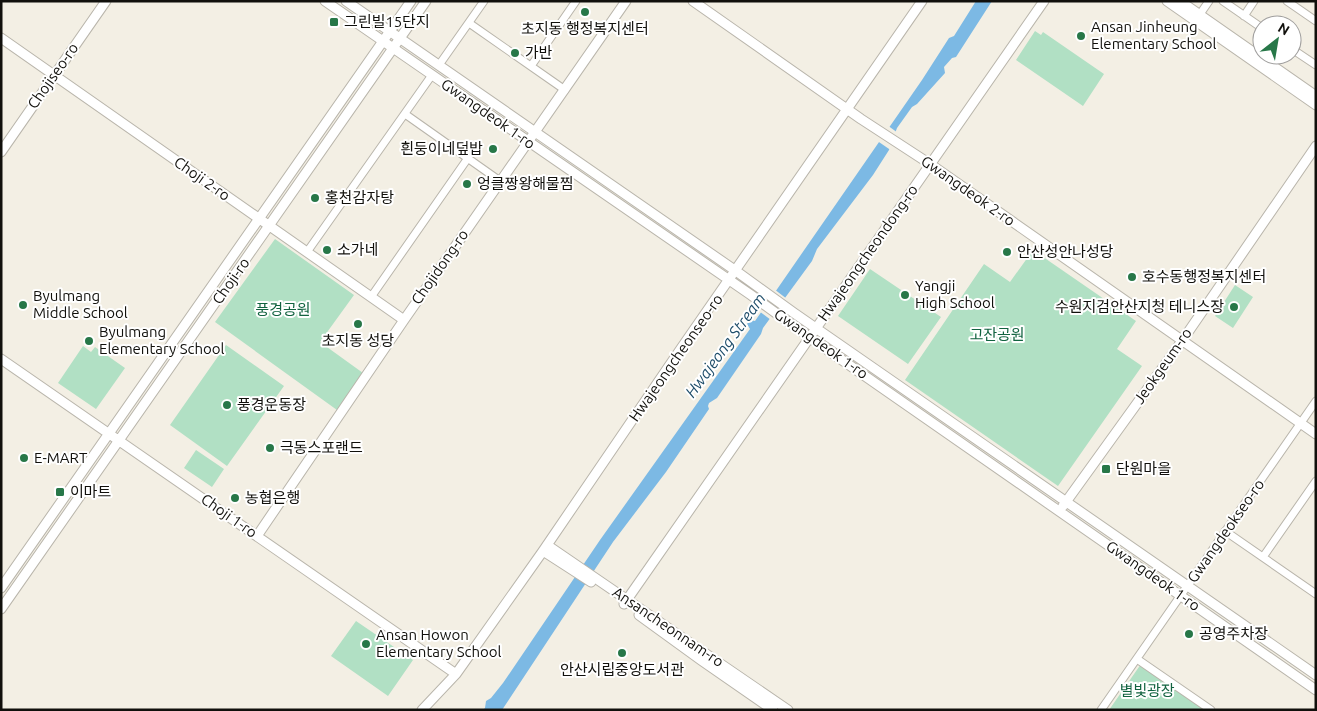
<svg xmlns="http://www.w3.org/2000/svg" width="1317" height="711" font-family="Ubuntu,'Noto Sans KR',sans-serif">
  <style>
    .green { fill: #b1e0c4 }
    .water { fill: #7cb9e4 }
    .pier { fill: #f3efe4 }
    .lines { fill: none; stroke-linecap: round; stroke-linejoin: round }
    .minor-casing { stroke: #b9b5ab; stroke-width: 9 }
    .tertiary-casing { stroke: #b9b5ab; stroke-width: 11 }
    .minor { stroke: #fff; stroke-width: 7 }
    .tertiary { stroke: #fff; stroke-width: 9 }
    .poi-dot { fill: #277748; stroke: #fff; stroke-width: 2 }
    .labels { text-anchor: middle; stroke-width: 4; stroke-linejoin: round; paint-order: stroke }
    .poi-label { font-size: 15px; fill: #11100c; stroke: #fff; text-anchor: start }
    .street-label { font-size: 15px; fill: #11100c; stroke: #fff }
    .park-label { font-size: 15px; fill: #126340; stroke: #fff }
    .water-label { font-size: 16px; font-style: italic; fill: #1e4d6a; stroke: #fff }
  </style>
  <rect width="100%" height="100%" fill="#f3efe4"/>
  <!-- green -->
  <path class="green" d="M1035 31 1041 35 1043 32 1104 74 1083 106 1016 60Z
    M275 239 354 295 320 342 363 373 337 410 215 322Z
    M1033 250 1136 321 1117 349 1142 366 1058 486 905 380 984 264 1010 282Z
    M870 269 941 317 908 364 838 316Z
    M1235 285 1253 297 1233 328 1215 316Z
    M226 345 284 386 227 466 170 425Z
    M83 346 91 352 95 347 125 368 96 409 58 383Z
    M196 450 224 469 212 487 184 468Z
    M356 621 413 660 388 696 331 656Z
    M1141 664 1207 710H1109Z"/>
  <!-- water -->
  <path class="water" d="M976 1H992L956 57 952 58 944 67 945 73 917 104 912 107 897 128 889 150 873 175 817 249 812 261 763 328 761 334 717 398 709 403 708 406 709 409 666 472 613 542 502 710H483L485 708 486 701 491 698 503 683 600 540 750 329 747 324 750 320 755 321 922 80 949 38 954 36Z"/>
  <!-- pier -->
  <path class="pier" d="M887 125 898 133 892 151 876 140Z
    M774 289 787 299 771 320 759 311Z"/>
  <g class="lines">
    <!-- minor casing -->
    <g class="minor-casing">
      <path id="minor" d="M1223 1 1262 28
        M1287 1 1316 21
        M1244 16 1254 1
        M1198 17 1209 1
        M469 23 565 90
        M1292 49 1316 65
        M439 65 484 1
        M531 66 576 1
        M405 114 500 181
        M307 252 432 75
        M371 297 468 158
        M1225 531 1316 594
        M1263 557 1316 481
        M1137 659 1211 710
        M1101 710 1316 401"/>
    </g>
    <!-- tertiary casing -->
    <g class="tertiary-casing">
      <path id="tertiary" d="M325 1 751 295 809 337 1316 690
        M346 1 736 271 794 313 1316 675
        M693 1 861 119 930 164 1316 434
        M1167 1 1316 105
        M1180 1 1316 96
        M1 38 404 320
        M1 152 106 1
        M1 359 456 674
        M1063 506 1182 341 1316 146
        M257 536 404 320 626 1
        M547 545 788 710
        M543 551 591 582
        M1 588 411 1
        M624 604 1044 1
        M1 609 426 1
        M639 615 701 660 773 710
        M422 710 456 674 543 551 682 347 922 1"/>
    </g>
    <!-- minor -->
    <use href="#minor" class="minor"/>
    <!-- tertiary -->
    <use href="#tertiary" class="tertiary"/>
  </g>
  <!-- markers -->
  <g class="poi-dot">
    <circle cx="585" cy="12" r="5"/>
    <rect x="329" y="17" width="10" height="10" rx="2.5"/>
    <circle cx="1081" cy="36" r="5"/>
    <circle cx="515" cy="53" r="5"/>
    <circle cx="493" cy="149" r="5"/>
    <circle cx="467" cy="184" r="5"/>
    <circle cx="315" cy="198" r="5"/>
    <circle cx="327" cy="250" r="5"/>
    <circle cx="1007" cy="252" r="5"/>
    <circle cx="1132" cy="277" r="5"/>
    <circle cx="905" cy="295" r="5"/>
    <circle cx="23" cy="305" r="5"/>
    <circle cx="1234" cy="307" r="5"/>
    <circle cx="358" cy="324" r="5"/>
    <circle cx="89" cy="341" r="5"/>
    <circle cx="227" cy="405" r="5"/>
    <circle cx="270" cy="448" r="5"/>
    <circle cx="24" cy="458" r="5"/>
    <rect x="1101" y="464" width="10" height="10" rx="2.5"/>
    <rect x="55" y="487" width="10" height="10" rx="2.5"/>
    <circle cx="235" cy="498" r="5"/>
    <circle cx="1189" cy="634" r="5"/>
    <circle cx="366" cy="644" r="5"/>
    <circle cx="622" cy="653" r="5"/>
  </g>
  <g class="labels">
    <!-- poi labels -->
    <g class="poi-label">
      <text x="344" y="27">그린빌15단지</text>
      <text x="1091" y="32">Ansan Jinheung<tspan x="1091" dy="17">Elementary School</tspan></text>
      <text x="585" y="34" text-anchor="middle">초지동 행정복지센터</text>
      <text x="525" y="58">가반</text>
      <text x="483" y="154" text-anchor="end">흰둥이네덮밥</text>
      <text x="477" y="189">엉클짱왕해물찜</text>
      <text x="325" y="203">홍천감자탕</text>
      <text x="337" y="255">소가네</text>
      <text x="1017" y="257">안산성안나성당</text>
      <text x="1142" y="282">호수동행정복지센터</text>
      <text x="915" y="291">Yangji<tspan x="915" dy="17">High School</tspan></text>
      <text x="33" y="301">Byulmang<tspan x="33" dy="17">Middle School</tspan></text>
      <text x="1224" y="312" text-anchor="end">수원지검안산지청 테니스장</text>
      <text x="99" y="337">Byulmang<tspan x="99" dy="17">Elementary School</tspan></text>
      <text x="358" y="346" text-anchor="middle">초지동 성당</text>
      <text x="237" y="410">풍경운동장</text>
      <text x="280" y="453">극동스포랜드</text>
      <text x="34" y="463">E-MART</text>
      <text x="1116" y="474">단원마을</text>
      <text x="70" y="497">이마트</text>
      <text x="245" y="503">농협은행</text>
      <text x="1199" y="639">공영주차장</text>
      <text x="376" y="640">Ansan Howon<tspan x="376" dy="17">Elementary School</tspan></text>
      <text x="622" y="675" text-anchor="middle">안산시립중앙도서관</text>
    </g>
    <!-- street labels -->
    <g class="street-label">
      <text transform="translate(53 76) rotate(-55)" y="5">Chojiseo-ro</text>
      <text transform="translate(488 114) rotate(35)" y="5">Gwangdeok 1-ro</text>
      <text transform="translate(202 179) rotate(35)" y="5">Choji 2-ro</text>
      <text transform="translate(968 191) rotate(35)" y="5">Gwangdeok 2-ro</text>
      <text transform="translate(868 253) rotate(-55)" y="5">Hwajeongcheondong-ro</text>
      <text transform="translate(440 267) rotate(-55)" y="5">Chojidong-ro</text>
      <text transform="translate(231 281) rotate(-55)" y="5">Choji-ro</text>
      <text transform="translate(821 344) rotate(35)" y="5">Gwangdeok 1-ro</text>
      <text transform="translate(676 358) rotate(-55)" y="5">Hwajeongcheonseo-ro</text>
      <text transform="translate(1163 366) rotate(-55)" y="5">Jeokgeum-ro</text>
      <text transform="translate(229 516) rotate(35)" y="5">Choji 1-ro</text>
      <text transform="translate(1226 531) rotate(-55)" y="5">Gwangdeokseo-ro</text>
      <text transform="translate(1153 576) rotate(35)" y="5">Gwangdeok 1-ro</text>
      <text transform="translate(668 627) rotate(34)" y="5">Ansancheonnam-ro</text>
    </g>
    <!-- park labels -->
    <g class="park-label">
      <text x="283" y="315">풍경공원</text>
      <text x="997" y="340">고잔공원</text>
      <text x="1147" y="696">별빛광장</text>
    </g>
    <!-- water labels -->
    <g class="water-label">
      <text transform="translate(725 345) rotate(-54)" y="6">Hwajeong Stream</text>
    </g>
  </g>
  <!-- border -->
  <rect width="1317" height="711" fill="none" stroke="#11100c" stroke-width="5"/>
  <!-- north arrow -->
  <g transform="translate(1277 40) rotate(31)"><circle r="24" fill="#ffffff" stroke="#a09f9e"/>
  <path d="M0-4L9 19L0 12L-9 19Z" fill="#277748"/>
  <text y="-8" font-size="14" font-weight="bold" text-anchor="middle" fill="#11100c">N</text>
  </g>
</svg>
